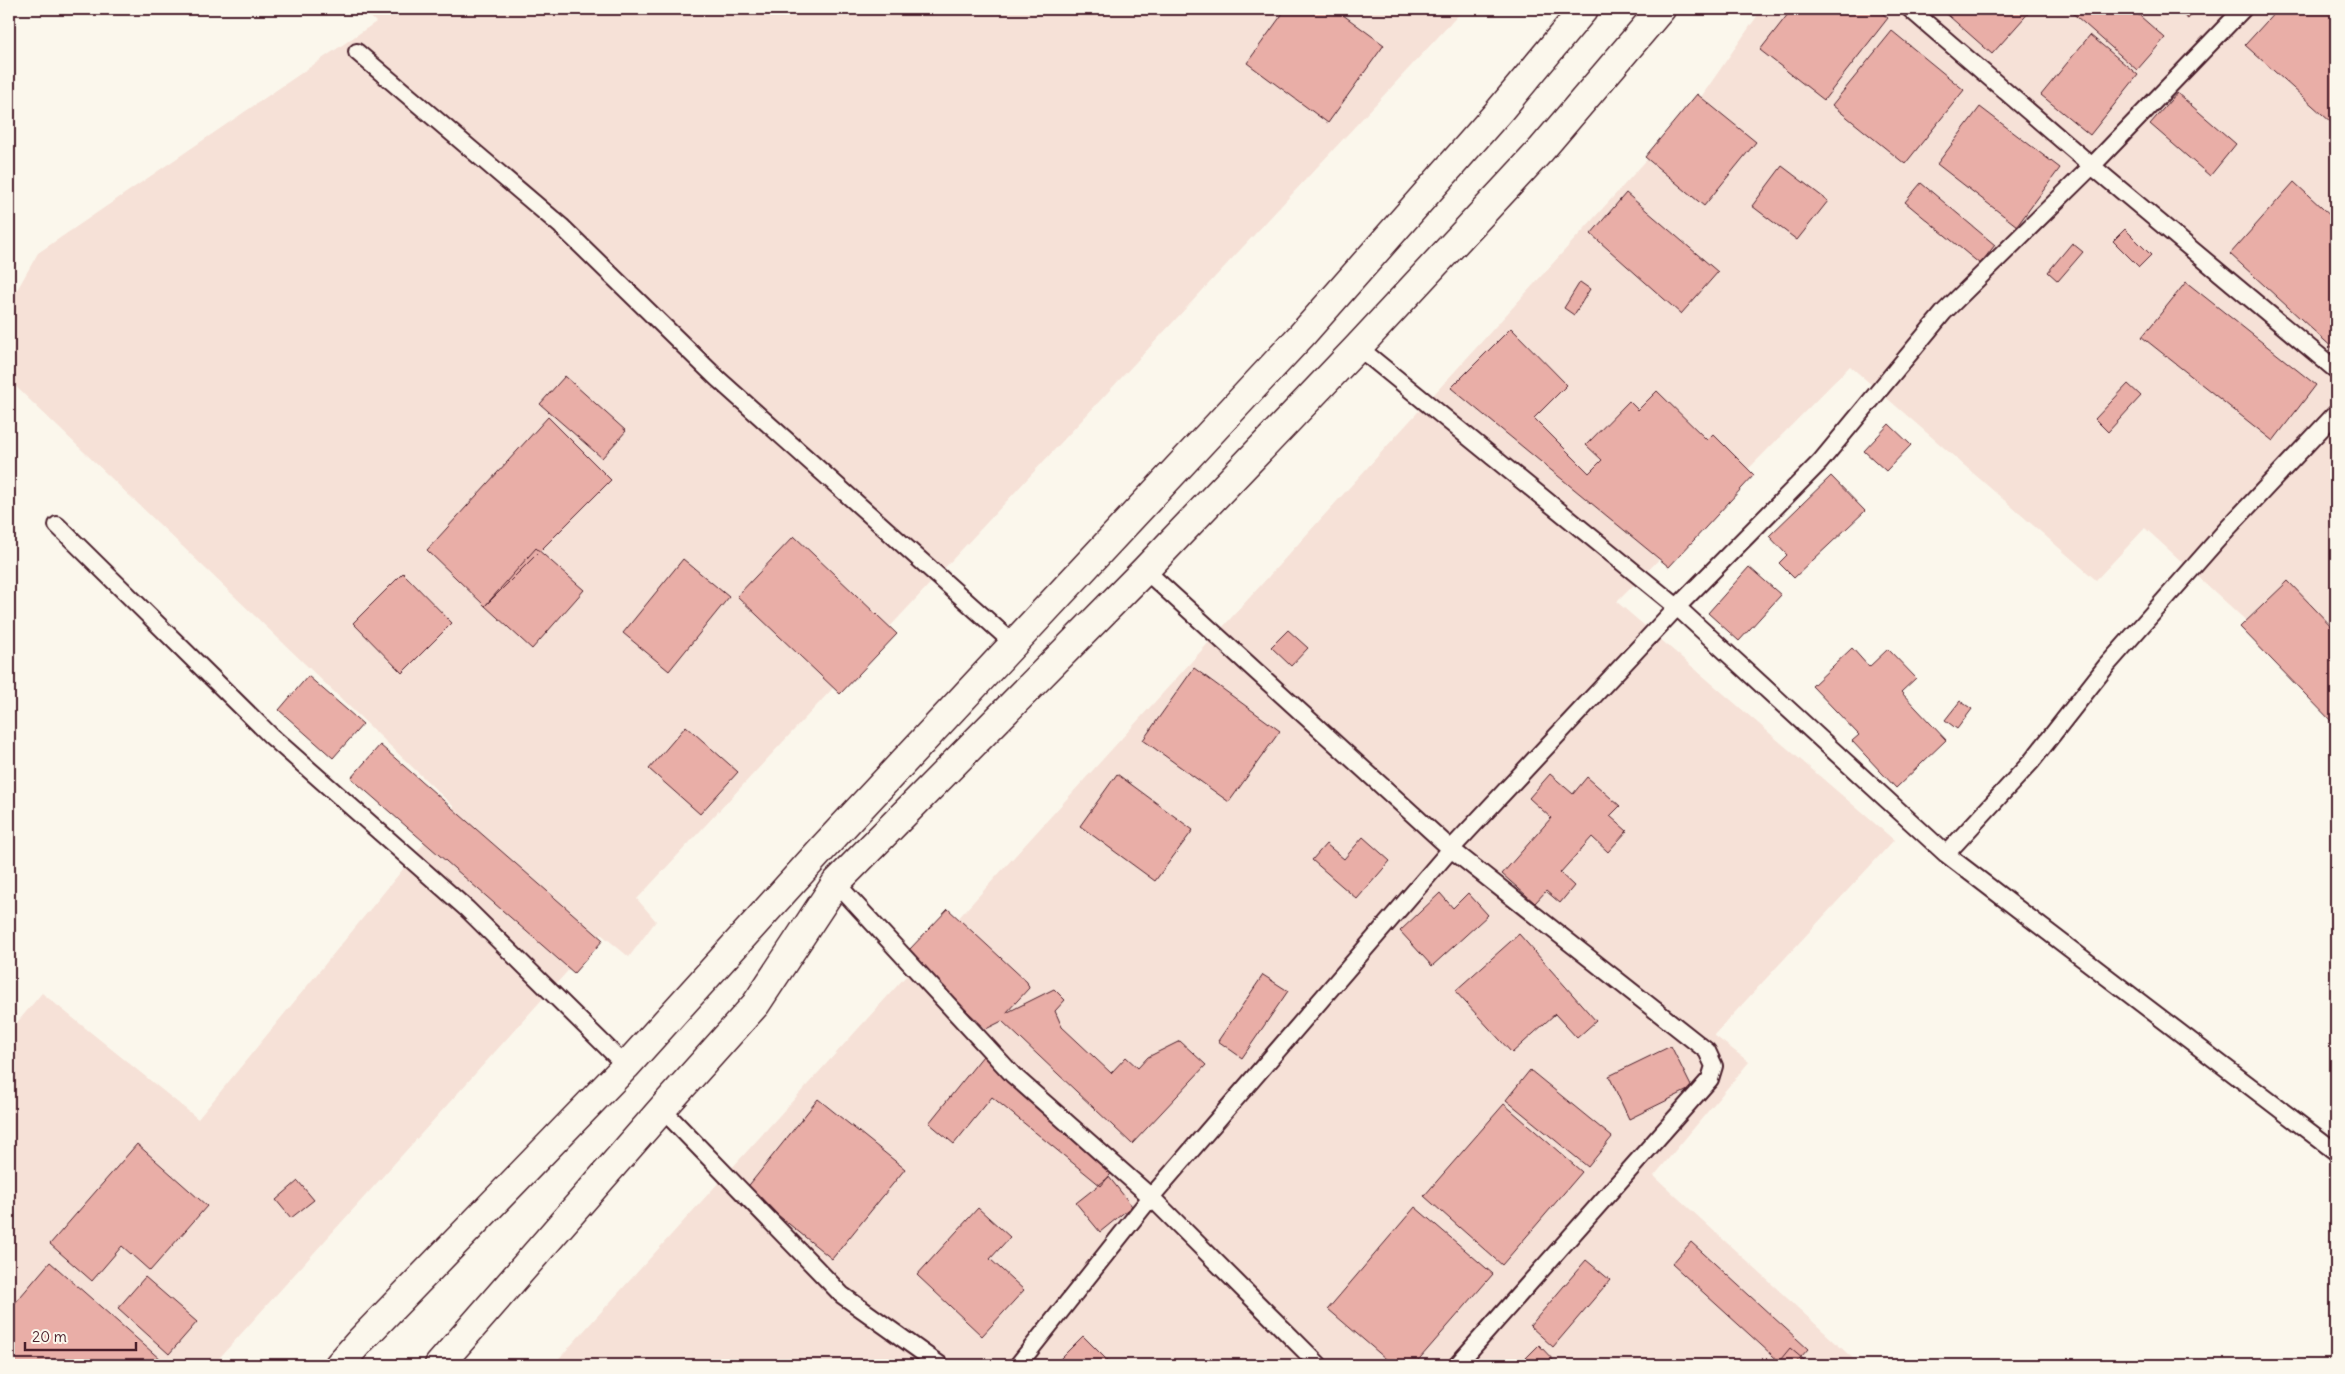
<svg xmlns="http://www.w3.org/2000/svg" width="2345" height="1374" font-family="Delius,sans-serif">
  <style>
    .built { fill: #f6e1d7 }
    .building { fill: #e9aea7; stroke: #4a1f2b }
    .lines { fill: none; stroke-linecap: round; stroke-linejoin: round }
    .lane-casing { stroke: #4a1f2b; stroke-width: 20 }
    .highway-casing { stroke: #4a1f2b; stroke-width: 31 }
    .lane { stroke: #fbf7ec; stroke-width: 16 }
    .highway { stroke: #fbf7ec; stroke-width: 28 }
  </style>
  <rect width="100%" height="100%" fill="#fbf7ec"/>
  <filter id="ink" filterUnits="userSpaceOnUse"><feTurbulence type="fractalNoise" baseFrequency=".02" numOctaves="2"/><feDisplacementMap in="SourceGraphic" scale="10" xChannelSelector="R" yChannelSelector="G"/><feConvolveMatrix kernelMatrix="1 2 1 2 8 2 1 2 1" color-interpolation-filters="sRGB"/></filter>
  <g filter="url(#ink)">
    <!-- built -->
    <path class="built" d="M362 9H1464L637 899 656 921 629 957 601 934 213 1365H9V1032L42 993 198 1119 454 807 9 380V304L38 253 376 22Z
      M1762 9H2336V703L2145 528 2096 580 1850 366 1617 602 1894 840 1714 1035 1749 1062 1654 1176 1860 1365H553L1692 110Z"/>
    <!-- building -->
    <path class="building" d="M1286 9H1335L1384 45 1328 123 1247 63Z
      M1792 9H1877L1888 18 1824 100 1760 50Z
      M1941 9H2032L1992 54Z
      M2068 9H2132L2165 38 2137 70Z
      M2175 9H2196L2188 19Z
      M2278 9H2336V118L2332 123 2245 45Z
      M1892 31 1964 90 1905 164 1832 105Z
      M2090 35 2138 75 2090 135 2041 95Z
      M2177 93 2236 144 2210 176 2150 124Z
      M1697 94 1756 142 1704 206 1645 157Z
      M1980 107 2060 168 2017 226 1937 164Z
      M1782 166 1828 201 1797 240 1752 206Z
      M2294 182 2336 221V351L2230 254Z
      M1921 183 1995 245 1980 264 1905 202Z
      M1626 193 1718 272 1681 314 1591 234Z
      M2125 229 2151 255 2139 267 2113 241Z
      M2072 243 2083 252 2058 281 2048 272Z
      M1580 282 1590 289 1574 315 1564 308Z
      M2186 282 2316 385 2273 441 2142 337Z
      M1511 328 1567 385 1534 418 1589 473 1602 460 1586 445 1629 401 1638 410 1657 391 1707 440 1713 434 1754 475 1669 567 1451 388Z
      M565 376 626 431 602 458 540 404Z
      M2128 384 2141 396 2108 432 2095 419Z
      M548 417 611 480 485 606 427 550Z
      M2336 420V439L2329 424Z
      M1889 424 1911 445 1886 471 1864 451Z
      M1831 476 1865 511 1794 578 1779 563 1787 555 1769 536Z
      M794 536 897 634 840 694 737 596Z
      M536 548 584 590 532 649 485 606Z
      M683 559 729 597 669 671 623 633Z
      M1749 567 1781 595 1739 641 1708 613Z
      M403 573 452 623 402 673 353 623Z
      M2288 581 2336 631V726L2240 627Z
      M1288 630 1308 648 1291 666 1271 647Z
      M1852 648 1869 667 1888 649 1916 678 1901 692 1946 740 1896 788 1852 741 1859 735 1812 686Z
      M1194 668 1280 731 1229 802 1143 740Z
      M308 676 363 724 333 758 279 710Z
      M1960 701 1972 709 1957 729 1945 720Z
      M686 726 738 772 700 814 649 769Z
      M380 745 603 940 574 973 351 778Z
      M1117 774 1193 830 1155 881 1080 826Z
      M1550 774 1573 794 1587 777 1620 806 1610 816 1627 831 1608 852 1592 837 1560 873 1574 886 1560 903 1546 891 1535 903 1502 874 1551 818 1529 798Z
      M1363 837 1390 861 1357 899 1312 860 1326 844 1344 859Z
      M1440 893 1453 908 1468 893 1488 915 1432 966 1400 931Z
      M948 909 1027 982 1029 988 1006 1013 1054 989 1065 1000 1055 1011 1062 1027 1111 1073 1126 1057 1138 1068 1148 1057 1180 1041 1206 1065 1132 1144 1002 1021 986 1029 915 962 909 950Z
      M1519 934 1596 1021 1577 1038 1555 1014 1512 1053 1455 991Z
      M1263 975 1288 991 1242 1058 1218 1041Z
      M1671 1046 1692 1088 1629 1119 1609 1076Z
      M983 1056 1118 1165 1101 1186 992 1097 954 1144 929 1123Z
      M1530 1070 1612 1137 1588 1167 1506 1100Z
      M818 1099 905 1169 832 1259 746 1189Z
      M1504 1104 1582 1172 1502 1265 1424 1196Z
      M137 1144 207 1206 150 1271 122 1246 92 1281 50 1244Z
      M1109 1177 1132 1206 1100 1232 1076 1203Z
      M298 1181 314 1200 291 1218 276 1200Z
      M1415 1207 1493 1274 1414 1365H1393L1328 1309Z
      M978 1208 1010 1237 990 1259 1024 1290 982 1336 917 1275Z
      M1691 1242 1808 1349 1794 1365H1783L1672 1264Z
      M1586 1260 1610 1280 1553 1347 1530 1326Z
      M50 1262 161 1360 156 1365H9V1310Z
      M145 1277 197 1322 169 1354 118 1308Z
      M1083 1336 1112 1365H1054Z
      M1539 1345 1557 1364 1556 1365H1532L1525 1359Z
      M1790 1348 1810 1365H1776Z"/>
    <g class="lines">
      <!-- lane casing -->
      <g class="lane-casing">
        <path id="lane" d="M1910 9 2092 166 2336 370
          M357 52 561 226 717 378 1014 644
          M1358 347 1677 607 1946 854 2336 1152
          M57 525 271 736 467 909 626 1066
          M1145 570 1451 849 1707 1051 1714 1066 1710 1079 1457 1365
          M1946 854 2031 762 2107 665 2227 529 2336 413
          M836 883 1013 1075 1151 1197 1319 1365
          M662 1109 842 1295 940 1365
          M1018 1365 1151 1197 1451 849 1677 607 1820 462 1944 312 2092 166 2243 9"/>
      </g>
      <!-- highway casing -->
      <g class="highway-casing">
        <path id="highway" d="M339 1365 360 1341 626 1066 822 849 1301 336 1500 110 1584 9
          M439 1365 662 1109 756 1004 836 883 1145 570 1358 347 1541 150 1661 9"/>
      </g>
      <!-- lane -->
      <use href="#lane" class="lane"/>
      <!-- highway -->
      <use href="#highway" class="highway"/>
    </g>
  </g>
  <!-- margin -->
  <rect width="2345" height="1374" fill="none" stroke="#fbf7ec" stroke-width="30"/>
  <rect x="15" y="15" width="2315" height="1344" fill="none" stroke="#4a1f2b" stroke-width="2" filter="url(#ink)"/>
  <!-- scale -->
  <path d="M25 1342v8h111v-8" fill="none" stroke="#4a1f2b" stroke-width="2.5"/>
  <text x="32" y="1342" font-size="15" fill="#4a1f2b" stroke="#fbf7ec" stroke-width="4" paint-order="stroke">20 m</text>
</svg>
